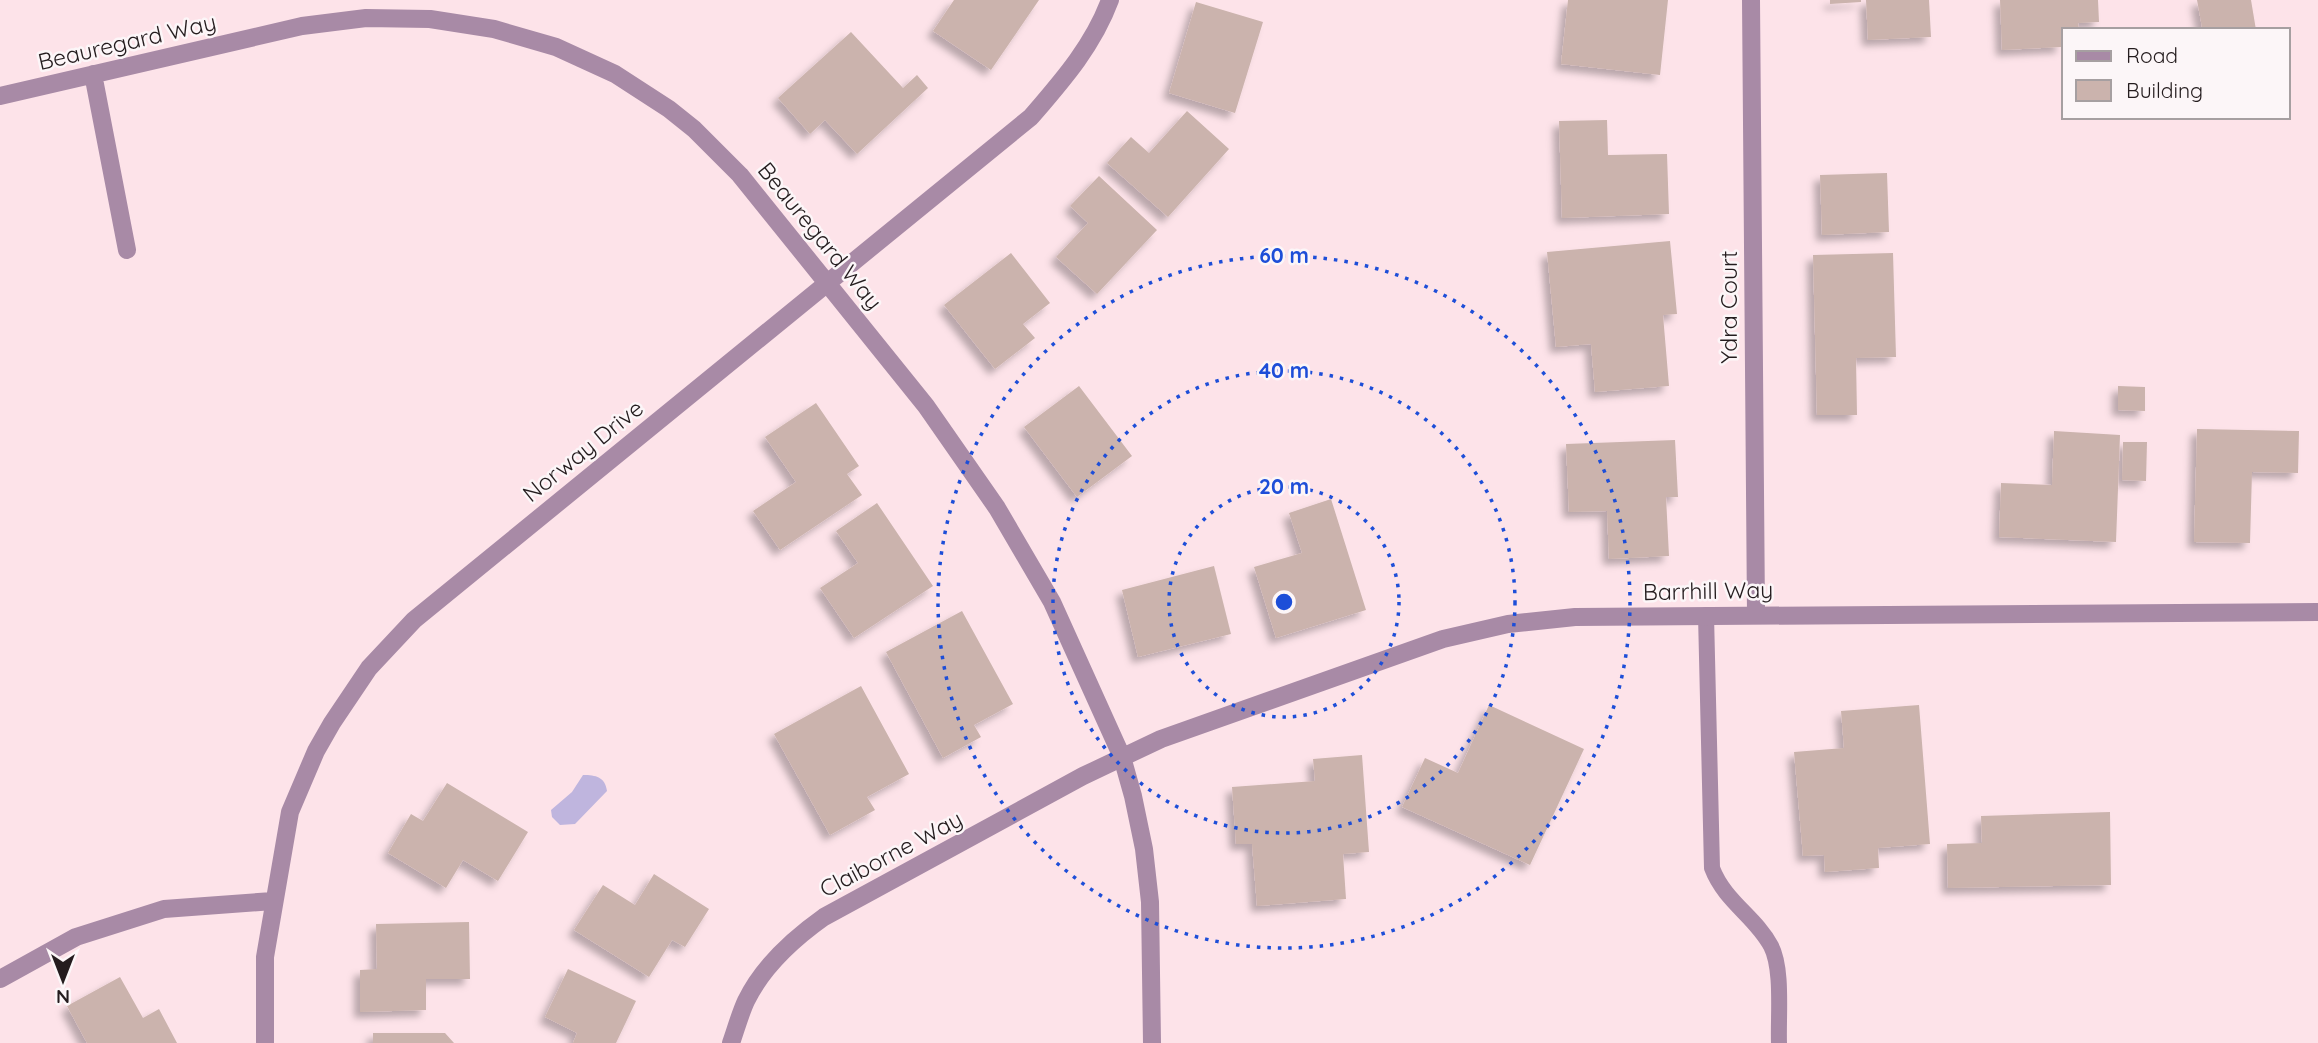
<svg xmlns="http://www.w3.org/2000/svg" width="2318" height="1043" font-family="Quicksand,sans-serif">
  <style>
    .water { fill: #bfb5de }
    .building { fill: #cbb3ad; filter: url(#shadow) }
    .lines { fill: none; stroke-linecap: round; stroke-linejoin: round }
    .service { stroke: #a88aa6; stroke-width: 16 }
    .minor { stroke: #a88aa6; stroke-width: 18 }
    .ring { fill: none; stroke: #1d4ed8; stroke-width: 3.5; stroke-dasharray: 3.5 7 }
    .labels { text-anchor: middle; stroke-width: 5; stroke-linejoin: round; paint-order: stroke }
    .street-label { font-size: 23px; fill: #241c1e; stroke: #fcf6f8 }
    .centre { fill: #1d4ed8; stroke: #fcf6f8; stroke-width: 3.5 }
    .ring-label { font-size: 21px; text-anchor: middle; font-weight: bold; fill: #1d4ed8; stroke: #fcf6f8; stroke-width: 5; stroke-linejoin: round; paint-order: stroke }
  </style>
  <defs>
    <filter id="shadow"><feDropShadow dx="-6" dy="6" stdDeviation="3.5" flood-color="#0004"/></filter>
  </defs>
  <rect width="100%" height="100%" fill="#fde3e9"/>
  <!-- water -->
  <path class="water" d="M583 775C596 775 605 777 607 791L575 824 560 825 552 817 551 810 572 792Z"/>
  <!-- building -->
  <path class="building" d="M954 0H1039L991 70 933 31Z
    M1568 0H1668L1660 75 1561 64Z
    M1830 0H1861V2L1830 4Z
    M1866 0H1929L1931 37 1868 40Z
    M2000 0H2098L2099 22 2078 23 2079 30H2064V33H2061L2062 47 2002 50Z
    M2197 0H2251L2256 30H2196L2202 27Z
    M1196 2 1263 22 1235 113 1169 93Z
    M851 32 903 88 917 75 928 88 857 154 825 120 810 134 778 98Z
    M1187 111 1229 149 1168 217 1107 163 1131 137 1149 153Z
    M1607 120 1608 155 1667 154 1669 214 1562 218 1559 121Z
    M1887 173 1889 232 1822 235 1820 175Z
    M1099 176 1157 230 1097 294 1056 257 1088 223 1070 206Z
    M1670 241 1677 314 1663 315 1669 386 1595 392 1591 344 1556 347 1547 252Z
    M1011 253 1050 303 1023 324 1035 338 995 369 944 305Z
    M1893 253 1896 357 1856 358 1857 415H1817L1813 255Z
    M1079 386 1132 456 1077 497 1024 427Z
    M2118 386 2145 387V411L2118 410Z
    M816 403 859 466 847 474 862 495 780 550 753 511 796 482 765 437Z
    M2197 429 2299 431 2298 473 2252 472 2250 543 2194 542Z
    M2054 431 2120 435 2116 542 1999 537 2001 483 2052 485Z
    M1675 440 1678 497H1666L1669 556 1609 559 1607 511 1569 512 1566 444Z
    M2123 442H2147L2146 481 2122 480Z
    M1331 499 1366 610 1276 638 1254 567 1302 553 1289 513Z
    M877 503 933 586 854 638 820 588 858 563 836 531Z
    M1214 566 1231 634 1138 657 1122 590Z
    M962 611 1013 704 974 725 981 737 943 758 886 652Z
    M861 686 909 774 867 797 875 810 830 835 774 734Z
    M1489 705 1584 749 1530 865 1402 807 1425 758 1458 773Z
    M1919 705 1930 844 1878 848 1879 868 1825 872 1824 855 1803 856 1794 752 1844 748 1841 711Z
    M1362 755 1369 852 1343 854 1346 899 1257 906 1252 844H1236L1232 787 1315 781 1313 759Z
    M447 783 528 832 498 881 463 860 446 888 388 853 411 814 423 821Z
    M2110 812 2111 885 1948 888 1947 844 1982 843 1981 816Z
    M654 874 709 909 685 947 672 940 649 977 574 930 603 885 635 905Z
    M469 922 470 979H426V1010L360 1012V970L377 969 376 924Z
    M568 969 636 1001 616 1043H573L577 1033 545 1017Z
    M120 977 143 1018 159 1009 177 1043H87L67 1006Z
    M373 1033H445L454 1043H373Z"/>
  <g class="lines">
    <!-- service -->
    <path class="service" d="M1706 615 1712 868C1725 902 1755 916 1771 946 1783 969 1778 1016 1779 1043"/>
    <!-- minor -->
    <path class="minor" d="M1751 0 1756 614
      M93 74 127 250
      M0 96 302 26 366 18 430 19 494 29 556 47 615 74 669 109 694 129 740 175 926 406 997 508 1052 602 1122 757 1133 796 1144 849 1150 902 1152 1043
      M0 979 76 937 164 909 273 901
      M265 1043V957L290 812 316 751 332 723 369 668 414 620 1031 117C1062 81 1093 46 1110 0
      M731 1043C736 1029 740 1014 746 1001 763 966 793 939 824 917L1083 776 1161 739 1443 639 1508 624 1575 617 2318 612"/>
  </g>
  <!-- distance rings -->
  <g class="ring">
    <circle cx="1284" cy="602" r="115"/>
    <circle cx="1284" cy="602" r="231"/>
    <circle cx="1284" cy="602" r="346"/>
  </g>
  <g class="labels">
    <!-- street labels -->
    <g class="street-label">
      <text transform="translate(127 42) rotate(-13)" y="8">Beauregard Way</text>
      <text transform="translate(820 236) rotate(51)" y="8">Beauregard Way</text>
      <text transform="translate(1729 307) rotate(-90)" y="8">Ydra Court</text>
      <text transform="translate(583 451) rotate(-39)" y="8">Norway Drive</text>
      <text transform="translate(1708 591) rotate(-1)" y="8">Barrhill Way</text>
      <text transform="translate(891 854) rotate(-28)" y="8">Claiborne Way</text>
    </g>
  </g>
  <circle cx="1284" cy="602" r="10" class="centre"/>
  <g class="ring-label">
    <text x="1284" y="263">60 m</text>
    <text x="1284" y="378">40 m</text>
    <text x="1284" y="494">20 m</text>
  </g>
  <!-- legend -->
  <rect x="2062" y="28" width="228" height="91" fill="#fcf6f8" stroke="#a69fa1" stroke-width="2"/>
  <rect x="2076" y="51" width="35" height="10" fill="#a88aa6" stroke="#a69fa1" stroke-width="2"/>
  <text x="2126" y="63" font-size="21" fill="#241c1e">Road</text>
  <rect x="2076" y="80" width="35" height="21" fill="#cbb3ad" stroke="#a69fa1" stroke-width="2"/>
  <text x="2126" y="98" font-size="21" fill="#241c1e">Building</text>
  <!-- north arrow -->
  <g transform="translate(63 980) rotate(180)" stroke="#fcf6f8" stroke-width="5" paint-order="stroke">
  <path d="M0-5L12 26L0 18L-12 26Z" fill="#241c1e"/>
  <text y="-10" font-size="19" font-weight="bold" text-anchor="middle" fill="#241c1e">N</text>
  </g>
</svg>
